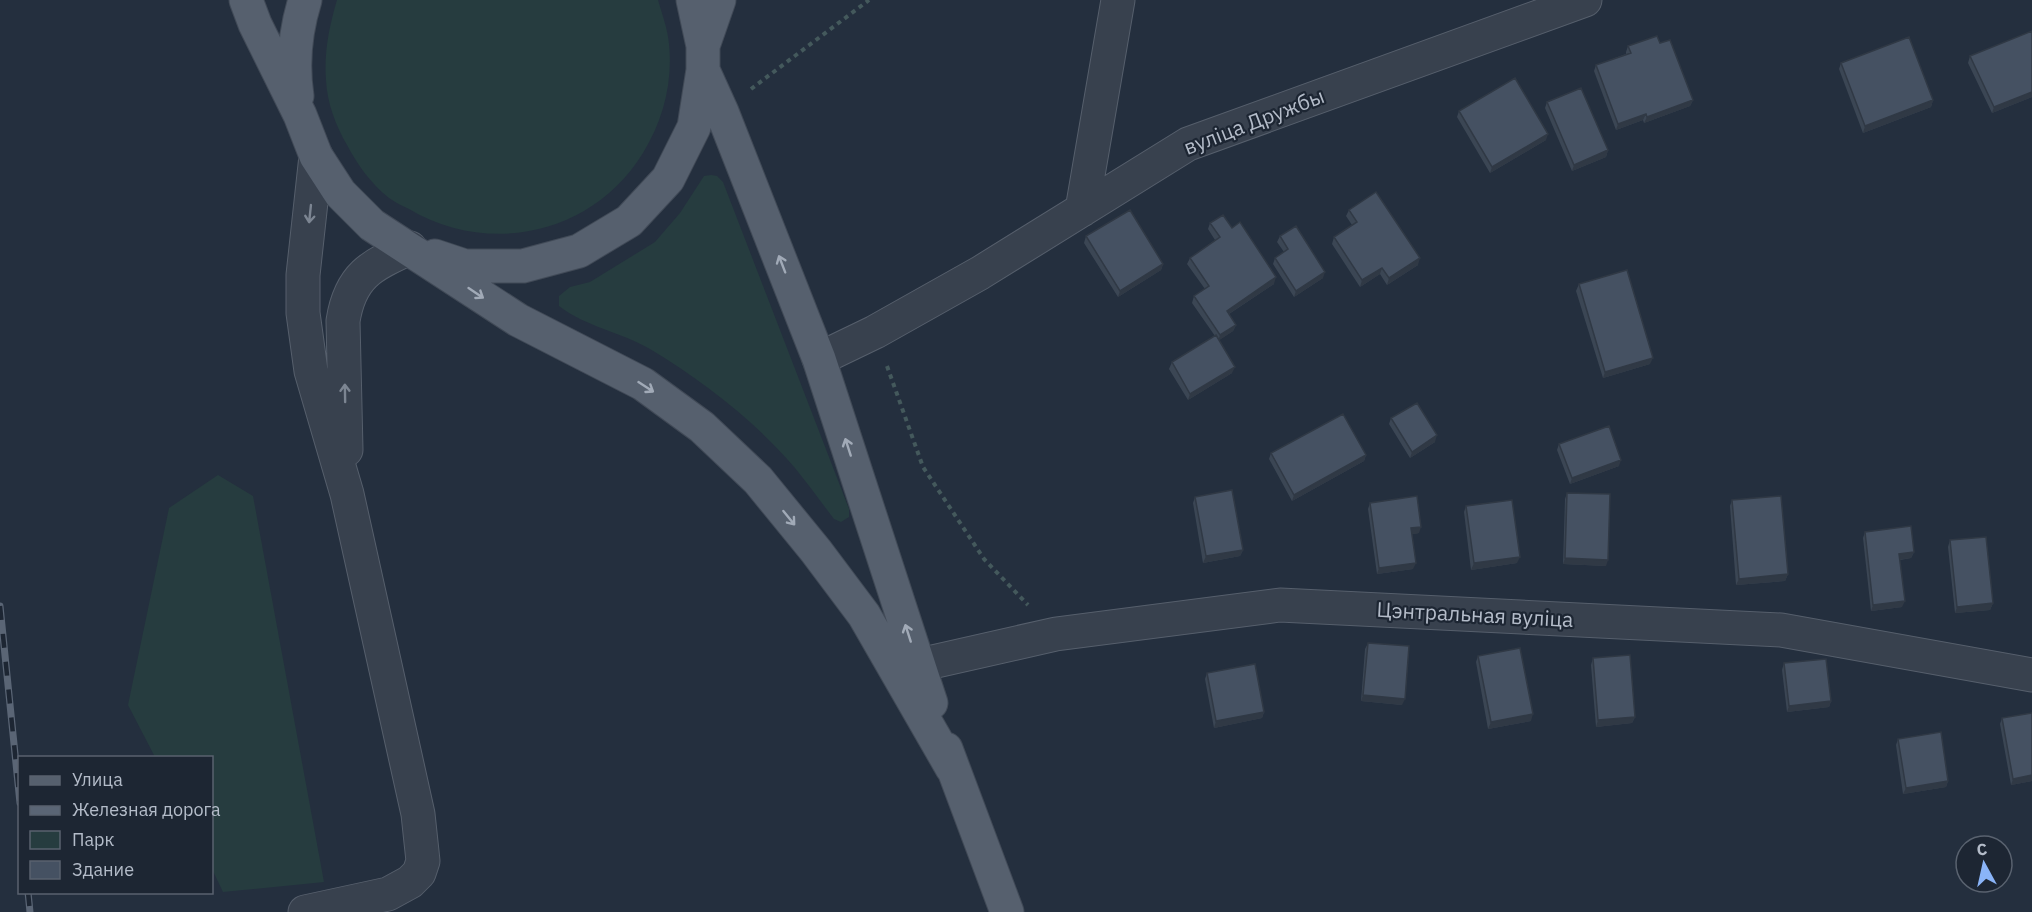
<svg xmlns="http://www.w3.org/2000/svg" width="2032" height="912" font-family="'IBM Plex Sans',sans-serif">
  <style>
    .green { fill: #263c3f }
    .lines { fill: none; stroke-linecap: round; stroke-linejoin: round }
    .minor-casing { stroke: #565f6c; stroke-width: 35 }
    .major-casing { stroke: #414a57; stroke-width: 35 }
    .path { stroke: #44595c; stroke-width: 4; stroke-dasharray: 4.5 4.5; stroke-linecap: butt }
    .minor { stroke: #38414e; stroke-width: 33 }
    .major { stroke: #56606e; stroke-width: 33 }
    .rail-casing { stroke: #5a6575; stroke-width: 7 }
    .rail { stroke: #1d2633; stroke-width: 4.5; stroke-dasharray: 14; stroke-linecap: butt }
    .wall { fill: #3b4654 }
    .shaded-wall { fill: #303945 }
    .building { fill: #455162; stroke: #303945; stroke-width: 1.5 }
    .oneway { stroke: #7c8592 }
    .oneway2 { stroke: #a1aab7 }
    .labels { text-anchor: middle; stroke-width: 4.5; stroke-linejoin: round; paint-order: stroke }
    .street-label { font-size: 21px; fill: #b4bcc9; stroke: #1d2633 }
  </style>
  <rect width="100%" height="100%" fill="#242f3e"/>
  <!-- green -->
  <path class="green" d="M337 0H658C662 14 668 30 669 44 673 83 663 120 643 153 593 234 490 257 409 209 402 206 395 202 389 198 371 184 357 164 347 145 336 126 327 103 326 80 324 52 329 27 337 0Z
    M711 175 717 176 723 182 849 509V517L841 522 834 519C821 502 808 484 795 468 754 420 703 381 650 349 621 332 586 327 559 306V296L570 287 590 282 655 242 680 213 704 176Z
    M218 475 253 496 324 882 223 892 212 869V758L155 757 128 705 169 508Z"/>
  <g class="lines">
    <!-- minor casing -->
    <g class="minor-casing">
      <path id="minor" d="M1082 210 1118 0
        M819 359 875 332 980 273 1188 144 1585 0
        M346 450 343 321C350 276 371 265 410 248
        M919 665 1056 634 1280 605 1781 630 2032 675
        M305 912 388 894 410 882 419 873 423 861 418 814 347 494 311 371 303 313V275L316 156"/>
    </g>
    <!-- major casing -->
    <g class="major-casing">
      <path id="major" d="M246 0 255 24 300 115 316 156 340 193 372 225 518 320 643 384 702 427 758 480 816 551 864 615 952 768
        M703 46 719 0
        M703 70 722 112 819 359 931 703
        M297 96C292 62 295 32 305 0
        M435 256 465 266H523L579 251 629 221 668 179 694 127 703 70V46L693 0
        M946 749 1007 912"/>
    </g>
    <!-- path -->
    <path class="path" d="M751 89 869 0
      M887 366 923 467 984 559 1028 605"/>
    <!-- minor -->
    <use href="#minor" class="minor"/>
    <!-- major -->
    <use href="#major" class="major"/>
    <!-- rail casing -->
    <g class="rail-casing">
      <path id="rail" d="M0 606 20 803
        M28 892 30 912"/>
    </g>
    <!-- rail -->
    <use href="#rail" class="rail"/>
  </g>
  <!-- wall -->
  <path class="wall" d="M2032 31V97L1992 113 1968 63 1970 56Z
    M1660 43 1693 100 1690 106 1644 123 1643 120 1616 130 1594 71 1596 65 1626 54V52L1628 46Z
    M1841 63 1933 100 1931 107 1863 133 1839 69Z
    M1547 102 1608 150 1606 157 1572 171 1545 108Z
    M1459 111 1546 140 1490 173 1457 117Z
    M1349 210 1418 265 1387 285 1380 274 1360 287 1332 244 1334 237 1352 225 1346 216Z
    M1210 223 1232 228 1274 284 1229 314 1236 325 1233 331 1219 340 1232 373 1188 400 1169 369 1172 362 1215 336 1192 303 1194 296 1205 289 1187 264 1190 258 1215 240 1208 229Z
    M1086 236 1163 264 1161 270 1118 297 1084 243Z
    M1280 236 1323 278 1294 297 1273 264 1275 258 1284 252 1277 242Z
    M1579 284 1650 364 1603 378 1576 291Z
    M1391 418 1435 442 1410 458 1389 424Z
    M1559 444 1619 466 1570 484 1557 450Z
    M1271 453 1366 455 1364 461 1292 501 1269 459Z
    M1567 493 1606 566 1563 564 1565 499Z
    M1195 497 1243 550 1240 556 1203 563 1193 503Z
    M1732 500 1788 574 1785 581 1736 585 1730 506Z
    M1370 503 1419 533 1412 534 1413 569 1377 574 1368 509Z
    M1466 506 1517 563 1471 570 1464 512Z
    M1865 532 1914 552 1911 558 1900 560 1902 607 1871 611 1863 538Z
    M1950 540 1993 603 1990 610 1955 613 1948 547Z
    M1368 643 1402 705 1361 701 1365 649Z
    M1478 656 1531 721 1488 729 1476 662Z
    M1593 658 1635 717 1632 723 1596 727 1591 665Z
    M1784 663 1831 701 1829 707 1787 712 1782 670Z
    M1207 673 1264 712 1262 718 1214 728 1205 679Z
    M2032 713V781L2011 785 2000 724 2002 718Z
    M1898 739 1948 781 1946 787 1903 794 1896 745Z"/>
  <!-- shaded-wall -->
  <path class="shaded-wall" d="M2032 92V97L1992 113 1994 107Z
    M1693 100 1690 106 1644 123 1647 117Z
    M1933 100 1931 107 1863 133 1865 126Z
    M1646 114 1643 120 1616 130 1618 124Z
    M1548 134 1546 140 1490 173 1492 167Z
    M1608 150 1606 157 1572 171 1574 165Z
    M1420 258 1418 265 1387 285 1389 278Z
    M1163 264 1161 270 1118 297 1120 291Z
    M1382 268 1380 274 1360 287 1362 280Z
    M1325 272 1323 278 1294 297 1296 291Z
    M1276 277 1274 284 1224 317 1227 311Z
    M1236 325 1233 331 1218 341 1220 335Z
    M1653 358 1650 364 1603 378 1605 372Z
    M1235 367 1232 373 1188 400 1190 394Z
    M1437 435 1435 442 1410 458 1412 452Z
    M1366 455 1364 461 1292 501 1294 495Z
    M1621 460 1619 466 1570 484 1572 478Z
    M1421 527 1419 533 1409 535 1411 528Z
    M1243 550 1240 556 1203 563 1206 556Z
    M1914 552 1911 558 1897 560 1899 554Z
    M1520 557 1517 563 1471 570 1474 563Z
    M1565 558 1608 560 1606 566 1563 564Z
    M1416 563 1413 569 1377 574 1379 568Z
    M1788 574 1785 581 1736 585 1739 579Z
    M1905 601 1902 607 1871 611 1873 605Z
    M1993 603 1990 610 1955 613 1957 607Z
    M1363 695 1405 699 1402 705 1361 701Z
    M1831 701 1829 707 1787 712 1789 706Z
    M1264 712 1262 718 1214 728 1216 721Z
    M1533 714 1531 721 1488 729 1491 722Z
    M1635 717 1632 723 1596 727 1598 720Z
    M2032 775V781L2011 785 2013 779Z
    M1948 781 1946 787 1903 794 1906 788Z"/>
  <!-- building -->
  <path class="building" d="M2032 31V92L1994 107 1970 56Z
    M1657 36 1660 43 1670 40 1693 100 1647 117 1646 114 1618 124 1596 65 1631 53 1628 46Z
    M1909 37 1933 100 1865 126 1841 63Z
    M1515 78 1548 134 1492 167 1459 111Z
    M1581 88 1608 150 1574 165 1547 102Z
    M1376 192 1420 258 1389 278 1382 268 1362 280 1334 237 1357 222 1349 210Z
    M1130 210 1163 264 1120 291 1086 236Z
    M1223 215 1232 228 1240 222 1276 277 1227 311 1236 325 1220 335 1194 296 1209 286 1190 258 1220 237 1210 223Z
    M1296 226 1325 272 1296 291 1275 258 1288 249 1280 236Z
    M1627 270 1653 358 1605 372 1579 284Z
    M1216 335 1235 367 1190 394 1172 362Z
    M1417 403 1437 435 1412 452 1391 418Z
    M1343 414 1366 455 1294 495 1271 453Z
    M1609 426 1621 460 1572 478 1559 444Z
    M1232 490 1243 550 1206 556 1195 497Z
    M1567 493 1610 494 1608 560 1565 558Z
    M1417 496 1421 527 1411 528 1416 563 1379 568 1370 503Z
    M1781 496 1788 574 1739 579 1732 500Z
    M1512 500 1520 557 1474 563 1466 506Z
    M1911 526 1914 552 1899 554 1905 601 1873 605 1865 532Z
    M1986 537 1993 603 1957 607 1950 540Z
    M1368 643 1409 646 1405 699 1363 695Z
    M1520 648 1533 714 1491 722 1478 656Z
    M1630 655 1635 717 1598 720 1593 658Z
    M1826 659 1831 701 1789 706 1784 663Z
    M1255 664 1264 712 1216 721 1207 673Z
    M2032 713V775L2013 779 2002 718Z
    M1941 732 1948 781 1906 788 1898 739Z"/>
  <!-- one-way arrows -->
  <defs><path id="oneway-shaft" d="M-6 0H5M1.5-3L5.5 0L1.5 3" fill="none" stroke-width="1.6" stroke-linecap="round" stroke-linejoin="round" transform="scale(1.5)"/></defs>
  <g class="oneway">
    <use href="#oneway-shaft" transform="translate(310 214) rotate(96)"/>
    <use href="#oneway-shaft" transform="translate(345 393) rotate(-91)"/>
  </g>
  <g class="oneway2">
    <use href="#oneway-shaft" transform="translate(782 264) rotate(-111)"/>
    <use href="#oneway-shaft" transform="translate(476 293) rotate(34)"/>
    <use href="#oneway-shaft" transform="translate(646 387) rotate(33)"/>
    <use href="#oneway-shaft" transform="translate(848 447) rotate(-108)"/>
    <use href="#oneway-shaft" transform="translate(789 518) rotate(51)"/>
    <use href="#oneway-shaft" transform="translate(908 633) rotate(-108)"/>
  </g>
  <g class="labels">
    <!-- street labels -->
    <g class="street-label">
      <text transform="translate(1254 122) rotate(-21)" y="7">вуліца Дружбы</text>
      <text transform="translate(1475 615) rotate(3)" y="7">Цэнтральная вуліца</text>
    </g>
  </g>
  <!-- legend -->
  <rect x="18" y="756" width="195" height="138" fill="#1d2633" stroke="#59626f" stroke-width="1.5"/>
  <rect x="30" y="776" width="30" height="9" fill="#56606e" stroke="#59626f" stroke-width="1.5"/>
  <text x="72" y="786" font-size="18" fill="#b4bcc9">Улица</text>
  <rect x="30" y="806" width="30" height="9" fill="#5a6575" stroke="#59626f" stroke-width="1.5"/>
  <text x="72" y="816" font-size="18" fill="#b4bcc9">Железная дорога</text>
  <rect x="30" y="831" width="30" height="18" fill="#263c3f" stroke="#59626f" stroke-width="1.5"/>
  <text x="72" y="846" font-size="18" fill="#b4bcc9">Парк</text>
  <rect x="30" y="861" width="30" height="18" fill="#455162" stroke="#59626f" stroke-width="1.5"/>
  <text x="72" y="876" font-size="18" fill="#b4bcc9">Здание</text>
  <!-- north arrow -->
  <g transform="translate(1984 864) rotate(352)"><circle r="28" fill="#1d2633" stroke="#59626f" stroke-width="1.5"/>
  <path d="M0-4.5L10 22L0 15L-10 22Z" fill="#8ab4f8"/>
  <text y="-9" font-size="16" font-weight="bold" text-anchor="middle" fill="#b4bcc9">С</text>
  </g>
</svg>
